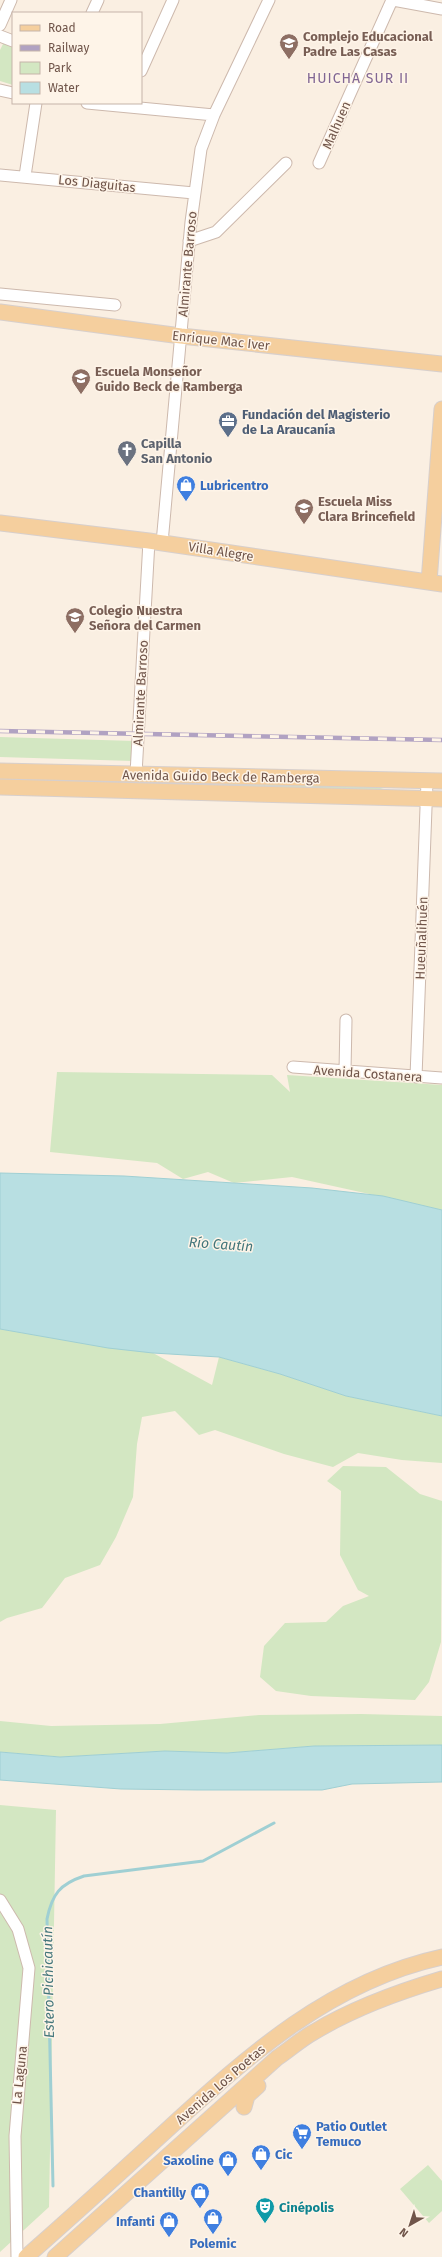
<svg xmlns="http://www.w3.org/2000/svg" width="442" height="2257" font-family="'Fira Sans',sans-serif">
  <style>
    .green { fill: #d3e7c2 }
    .water { fill: #b8dfe2; stroke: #9fcfd3 }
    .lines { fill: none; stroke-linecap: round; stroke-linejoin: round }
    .stream { stroke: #9fcfd3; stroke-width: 3 }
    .minor-casing { stroke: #cdb9ad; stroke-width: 13 }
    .major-casing { stroke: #d7cfcc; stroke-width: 17 }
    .minor { stroke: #fff; stroke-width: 11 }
    .major { stroke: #f5cf9e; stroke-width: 15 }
    .rail-casing { stroke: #b1a2c2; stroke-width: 4.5 }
    .rail { stroke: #fef4e8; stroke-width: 3; stroke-dasharray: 9; stroke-linecap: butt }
    .labels { text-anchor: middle; stroke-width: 3; stroke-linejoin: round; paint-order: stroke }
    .education-label { font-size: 13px; font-weight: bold; fill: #785e54; stroke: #fef4e8; text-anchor: start }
    .street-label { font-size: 13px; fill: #70554a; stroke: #fef4e8 }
    .service-label { font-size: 13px; font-weight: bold; fill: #4e5e75; stroke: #fef4e8; text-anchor: start }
    .worship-label { font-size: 13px; font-weight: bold; fill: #5b616d; stroke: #fef4e8; text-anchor: start }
    .shop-label { font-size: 13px; font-weight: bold; fill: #366cbe; stroke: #fef4e8; text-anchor: start }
    .culture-label { font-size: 13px; font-weight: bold; fill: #0d838f; stroke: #fef4e8; text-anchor: start }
    .neighbourhood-label { font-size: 14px; letter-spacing: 1px; fill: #816693; stroke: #fef4e8 }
    .water-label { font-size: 14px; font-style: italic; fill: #43767b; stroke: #fef4e8 }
  </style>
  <rect width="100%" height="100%" fill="#faefe2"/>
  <!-- green -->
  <path class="green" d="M4 42 13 47V85L0 81V50Z
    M0 737 135 741 133 761 0 757Z
    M222 782 372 786 388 790 222 788Z
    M57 1072 272 1075 290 1092 287 1075 442 1085V1210L292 1177 234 1183 208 1172 183 1179 157 1163 50 1152Z
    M0 1329 153 1353 212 1385 219 1357 280 1374 346 1396 442 1416V1463L402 1460 358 1453 333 1467 284 1454 215 1430 199 1435 175 1411 142 1417 137 1444 133 1497 116 1537 100 1565 65 1578 42 1608 7 1618 0 1622Z
    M343 1466 386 1467 420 1494 442 1501 441 1642 429 1682 415 1700 311 1696 276 1691 260 1677 264 1646 285 1623 326 1622 343 1606 369 1596 358 1590 340 1555 341 1491 327 1481Z
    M361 1714 442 1716V1745L314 1746 227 1753 165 1751 60 1757 0 1752V1721L51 1726 160 1724 259 1715Z
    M0 1805 56 1810 49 2207 0 2252Z
    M428 2165 442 2181V2211L429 2223 400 2189Z"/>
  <!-- water -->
  <path class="water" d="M0 1173 124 1176 312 1188 383 1196 442 1210V1416L346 1396 280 1374 219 1357 153 1353 108 1348 0 1329Z
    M442 1745V1782L352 1784 322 1790H198L121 1789 0 1780V1752L60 1757 165 1751 227 1753 314 1746Z"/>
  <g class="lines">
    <!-- stream -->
    <path class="stream" d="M53 2186 47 1919C52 1894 60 1884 84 1876L203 1861 274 1823"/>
    <!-- minor casing -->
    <g class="minor-casing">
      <path id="minor" d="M393 0 442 9
        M92 13 98 0
        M0 25 11 0
        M0 36 13 41
        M141 71 173 0
        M0 90 13 93
        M87 103 214 115
        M319 163 392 0
        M0 175 194 193
        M25 176 36 103
        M189 241 216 232 286 163
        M0 294 115 305
        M162 543 191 222 201 149 214 115 269 0
        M136 774 149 541
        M293 1067 442 1078
        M345 1071 346 1020
        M416 1077 427 781
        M0 1900 18 1929 29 1968 15 2136 17 2257"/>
    </g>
    <!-- major casing -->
    <g class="major-casing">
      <path id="major" d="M0 312 181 336 442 364
        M0 523 149 541 442 584
        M429 582 442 409
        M0 771 442 781
        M0 787 442 799
        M244 2107 247 2096 258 2086
        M26 2257C74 2215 121 2172 168 2129 249 2055 331 1981 442 1957
        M55 2257 277 2058C289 2050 301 2039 314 2032 354 2008 398 1992 442 1979"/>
    </g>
    <!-- minor -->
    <use href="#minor" class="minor"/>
    <!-- major -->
    <use href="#major" class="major"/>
    <!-- rail casing -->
    <g class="rail-casing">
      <path id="rail" d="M0 731 442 740"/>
    </g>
    <!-- rail -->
    <use href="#rail" class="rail"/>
  </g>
  <!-- icons -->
  <defs>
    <g id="school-pin" transform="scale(1)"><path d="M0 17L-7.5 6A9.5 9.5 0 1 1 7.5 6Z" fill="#8d6e63" stroke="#fef4e8"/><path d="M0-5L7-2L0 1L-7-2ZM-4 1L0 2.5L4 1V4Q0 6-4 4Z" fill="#fff"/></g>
    <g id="office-pin" transform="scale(1)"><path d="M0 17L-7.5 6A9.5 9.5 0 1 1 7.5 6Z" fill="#5c6f8a" stroke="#fef4e8"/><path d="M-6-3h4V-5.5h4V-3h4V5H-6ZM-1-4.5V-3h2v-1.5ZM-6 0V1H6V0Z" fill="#fff"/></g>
    <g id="church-pin" transform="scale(1)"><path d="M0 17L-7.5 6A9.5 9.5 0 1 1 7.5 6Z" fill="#6b7280" stroke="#fef4e8"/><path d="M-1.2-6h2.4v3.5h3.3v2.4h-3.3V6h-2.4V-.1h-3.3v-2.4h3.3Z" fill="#fff"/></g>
    <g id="shop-pin" transform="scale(1)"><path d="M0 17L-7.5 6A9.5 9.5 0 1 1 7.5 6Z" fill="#3f7fe0" stroke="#fef4e8"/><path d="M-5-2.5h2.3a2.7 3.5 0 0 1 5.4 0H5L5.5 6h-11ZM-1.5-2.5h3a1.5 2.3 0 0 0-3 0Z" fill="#fff"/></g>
    <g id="supermarket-pin" transform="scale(1)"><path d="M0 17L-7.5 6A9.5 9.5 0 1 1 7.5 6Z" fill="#3f7fe0" stroke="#fef4e8"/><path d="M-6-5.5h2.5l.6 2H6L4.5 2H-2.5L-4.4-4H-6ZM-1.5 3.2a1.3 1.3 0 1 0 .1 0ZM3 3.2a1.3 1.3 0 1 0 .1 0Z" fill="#fff"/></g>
    <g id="theatre-pin" transform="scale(1)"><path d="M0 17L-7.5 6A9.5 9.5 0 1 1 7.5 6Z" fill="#0f9aa8" stroke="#fef4e8"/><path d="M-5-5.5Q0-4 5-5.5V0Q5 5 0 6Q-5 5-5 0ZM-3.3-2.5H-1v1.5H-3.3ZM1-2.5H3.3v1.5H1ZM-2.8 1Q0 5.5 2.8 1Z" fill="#fff"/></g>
  </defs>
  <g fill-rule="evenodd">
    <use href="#school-pin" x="289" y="43"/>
    <use href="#school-pin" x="81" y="378"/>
    <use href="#office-pin" x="228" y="421"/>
    <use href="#church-pin" x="127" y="450"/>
    <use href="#shop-pin" x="186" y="485"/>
    <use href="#school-pin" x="304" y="508"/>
    <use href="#school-pin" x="75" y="617"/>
    <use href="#supermarket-pin" x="302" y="2133"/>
    <use href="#shop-pin" x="261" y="2154"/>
    <use href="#shop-pin" x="228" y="2160"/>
    <use href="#shop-pin" x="200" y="2192"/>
    <use href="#theatre-pin" x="265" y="2207"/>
    <use href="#shop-pin" x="213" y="2218"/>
    <use href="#shop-pin" x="169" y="2221"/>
  </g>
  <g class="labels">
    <!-- education labels -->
    <g class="education-label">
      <text x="303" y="41">Complejo Educacional<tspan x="303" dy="15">Padre Las Casas</tspan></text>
      <text x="95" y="376">Escuela Monseñor<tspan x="95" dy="15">Guido Beck de Ramberga</tspan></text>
      <text x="318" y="506">Escuela Miss<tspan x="318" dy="15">Clara Brincefield</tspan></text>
      <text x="89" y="615">Colegio Nuestra<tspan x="89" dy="15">Señora del Carmen</tspan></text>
    </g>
    <!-- street labels -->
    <g class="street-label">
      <text transform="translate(336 125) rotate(-66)" y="5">Malhuen</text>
      <text transform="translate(97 183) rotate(6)" y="5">Los Diaguitas</text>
      <text transform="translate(187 264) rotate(-85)" y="5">Almirante Barroso</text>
      <text transform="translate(221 340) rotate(6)" y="5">Enrique Mac Iver</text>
      <text transform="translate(221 551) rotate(9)" y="5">Villa Alegre</text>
      <text transform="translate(140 693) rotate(-87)" y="5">Almirante Barroso</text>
      <text transform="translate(221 776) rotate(1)" y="5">Avenida Guido Beck de Ramberga</text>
      <text transform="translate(421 938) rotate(-88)" y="5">Hueuñalihuén</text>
      <text transform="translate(368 1073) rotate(4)" y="5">Avenida Costanera</text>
      <text transform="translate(19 2075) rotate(-84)" y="5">La Laguna</text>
      <text transform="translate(220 2084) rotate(-41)" y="5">Avenida Los Poetas</text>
    </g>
    <!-- service labels -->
    <g class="service-label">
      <text x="242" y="419">Fundación del Magisterio<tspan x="242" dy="15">de La Araucanía</tspan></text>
    </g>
    <!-- worship labels -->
    <g class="worship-label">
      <text x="141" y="448">Capilla<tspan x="141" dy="15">San Antonio</tspan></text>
    </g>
    <!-- shop labels -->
    <g class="shop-label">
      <text x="200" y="490">Lubricentro</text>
      <text x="316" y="2131">Patio Outlet<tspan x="316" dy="15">Temuco</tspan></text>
      <text x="275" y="2159">Cic</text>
      <text x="214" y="2165" text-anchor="end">Saxoline</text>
      <text x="186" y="2197" text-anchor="end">Chantilly</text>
      <text x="155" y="2226" text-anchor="end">Infanti</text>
      <text x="213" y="2248" text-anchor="middle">Polemic</text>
    </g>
    <!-- culture labels -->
    <g class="culture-label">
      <text x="279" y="2212">Cinépolis</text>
    </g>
    <!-- neighbourhood labels -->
    <g class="neighbourhood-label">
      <text x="358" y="83">HUICHA SUR II</text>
    </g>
    <!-- water labels -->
    <g class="water-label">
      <text transform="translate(221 1244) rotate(4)" y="5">Río Cautín</text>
      <text transform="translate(48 1982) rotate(-91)" y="5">Estero Pichicautín</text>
    </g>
  </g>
  <!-- legend -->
  <rect x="12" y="12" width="130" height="92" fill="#fef4e8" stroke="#c5b4a9"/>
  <rect x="20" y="25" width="20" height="6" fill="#f5cf9e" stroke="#c5b4a9"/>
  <text x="48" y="32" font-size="12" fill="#70554a">Road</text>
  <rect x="20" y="45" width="20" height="6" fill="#b1a2c2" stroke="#c5b4a9"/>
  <text x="48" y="52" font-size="12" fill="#70554a">Railway</text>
  <rect x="20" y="62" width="20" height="12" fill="#d3e7c2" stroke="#c5b4a9"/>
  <text x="48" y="72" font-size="12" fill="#70554a">Park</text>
  <rect x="20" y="82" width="20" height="12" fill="#b8dfe2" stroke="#c5b4a9"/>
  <text x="48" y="92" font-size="12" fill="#70554a">Water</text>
  <!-- north arrow -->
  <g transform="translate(410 2225) rotate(219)" stroke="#fef4e8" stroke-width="3" paint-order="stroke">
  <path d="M0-3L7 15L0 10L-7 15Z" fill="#70554a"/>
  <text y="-6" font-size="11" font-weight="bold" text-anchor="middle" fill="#70554a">N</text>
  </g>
</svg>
